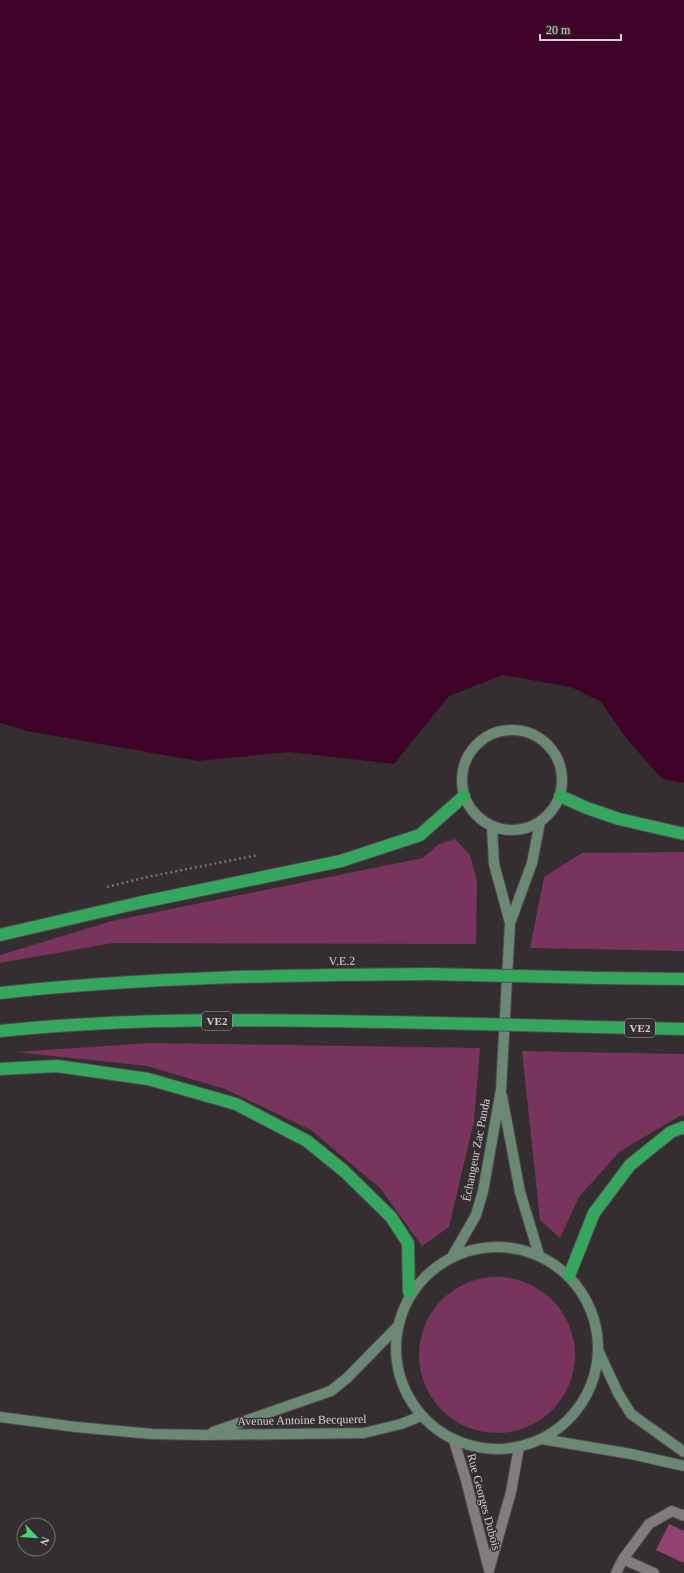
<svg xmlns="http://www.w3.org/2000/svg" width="684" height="1573" font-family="'Times New Roman',serif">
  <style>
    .green { fill: #78345c }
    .water { fill: #3f032a }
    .building { fill: #924171 }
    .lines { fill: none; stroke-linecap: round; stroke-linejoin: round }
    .lane-casing { stroke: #504a4d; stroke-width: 12 }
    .street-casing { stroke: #504a4d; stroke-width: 12 }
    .secondary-casing { stroke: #504a4d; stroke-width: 12 }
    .highway-casing { stroke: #504a4d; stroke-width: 14 }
    .path { stroke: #767174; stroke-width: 2.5; stroke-dasharray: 2 3; stroke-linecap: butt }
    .lane { stroke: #827b7f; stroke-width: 10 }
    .street { stroke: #827b7f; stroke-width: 10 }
    .secondary { stroke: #6b8875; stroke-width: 10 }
    .highway { stroke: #34a65e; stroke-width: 12 }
    .highway-bridge-casing { stroke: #504a4d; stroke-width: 14; stroke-linecap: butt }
    .highway-bridge { stroke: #34a65e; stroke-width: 12 }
    .labels { text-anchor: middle; stroke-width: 3; stroke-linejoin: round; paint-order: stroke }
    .shield { fill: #342e31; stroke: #a5a0a2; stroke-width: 1 }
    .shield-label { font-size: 11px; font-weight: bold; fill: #d5d1d3 }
    .street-label { font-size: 12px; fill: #d5d1d3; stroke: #342e31 }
  </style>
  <rect width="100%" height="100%" fill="#342e31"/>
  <!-- green -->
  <path class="green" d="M455 839 470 855 477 881 476 944 113 943 0 963V955L112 921 423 858 439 844Z
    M684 852V951L530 948 544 877 582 853Z
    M150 1043 480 1048 474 1121 449 1227 422 1246 380 1188 311 1130 225 1089 147 1066 15 1052Z
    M522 1051 684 1054V1115L678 1117 619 1152 579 1197 560 1238 540 1220Z
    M419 1355a78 78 0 1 1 156 0a78 78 0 1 1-156 0Z"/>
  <!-- water -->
  <path class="water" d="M0 0H684V783L662 779 626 738 601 702 571 687 503 675 449 696 394 764 289 752 198 761 27 731 0 723Z"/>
  <!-- building -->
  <path class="building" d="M669 1524 684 1531V1563L656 1550Z"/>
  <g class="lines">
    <!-- lane casing -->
    <g class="lane-casing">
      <path id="lane" d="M623 1559 649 1524 672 1511 684 1516
        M616 1573 623 1559 654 1573"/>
    </g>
    <!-- street casing -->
    <g class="street-casing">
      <path id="street" d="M454 1441 466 1480 489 1570 511 1492 519 1447"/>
    </g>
    <!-- secondary casing -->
    <g class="secondary-casing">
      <path id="secondary" d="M462 780a50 50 0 1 1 100 0a50 50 0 1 1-100 0Z
        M492 827 494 864 510 923
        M502 1096 520 1192 539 1255
        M396 1348a101 101 0 1 1 202 0a101 101 0 1 1-202 0Z
        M452 1257 476 1215 483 1191 501 1090 510 923 532 863 540 822
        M598 1350 618 1393 631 1414 684 1452
        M0 1417 76 1427 152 1434 205 1435 364 1433 401 1424 421 1416
        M213 1432 331 1391 347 1378 398 1326
        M542 1439 631 1454 684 1466"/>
    </g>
    <!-- highway casing -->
    <g class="highway-casing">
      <path id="highway" d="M560 796 587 808 619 819 684 834
        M0 935 138 903 341 861 420 835 464 796
        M599 978 684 979
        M0 993C143 977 287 975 431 974
        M596 1027 684 1029
        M0 1031C144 1016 290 1020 435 1023
        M0 1069 57 1066 148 1079 236 1104 307 1141 344 1171 391 1217 408 1243 409 1292
        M569 1276 594 1213 630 1165 671 1132 684 1127"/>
    </g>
    <!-- path -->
    <path class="path" d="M107 887 147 877 258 855"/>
    <!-- lane -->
    <use href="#lane" class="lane"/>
    <!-- street -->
    <use href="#street" class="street"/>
    <!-- secondary -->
    <use href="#secondary" class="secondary"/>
    <!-- highway -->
    <use href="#highway" class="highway"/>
    <!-- highway-bridge casing -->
    <g class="highway-bridge-casing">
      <path id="highway-bridge" d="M431 974 599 978
        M435 1023 596 1027"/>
    </g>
    <!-- highway-bridge -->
    <use href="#highway-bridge" class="highway-bridge"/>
  </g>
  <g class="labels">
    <!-- shield labels -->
    <g class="shield">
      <rect x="202" y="1012" width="30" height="18" rx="3"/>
      <rect x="625" y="1019" width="30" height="18" rx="3"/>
    </g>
    <g class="shield-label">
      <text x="217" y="1025">VE2</text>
      <text x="640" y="1032">VE2</text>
    </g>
    <!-- street labels -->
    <g class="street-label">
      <text transform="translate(342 961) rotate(-1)" y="4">V.E.2</text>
      <text transform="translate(476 1150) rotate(-79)" y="4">Échangeur Zac Panda</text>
      <text transform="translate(302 1420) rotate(-1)" y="4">Avenue Antoine Becquerel</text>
      <text transform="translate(484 1502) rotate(75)" y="4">Rue Georges Dubois</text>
    </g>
  </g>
  <!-- north arrow -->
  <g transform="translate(36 1537) rotate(115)"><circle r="19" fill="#342e31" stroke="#746f72"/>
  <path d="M0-3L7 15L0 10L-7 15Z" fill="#44d77a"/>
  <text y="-6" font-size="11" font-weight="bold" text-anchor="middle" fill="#d5d1d3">N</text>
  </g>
  <!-- scale -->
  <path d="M540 34v6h81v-6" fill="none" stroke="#d5d1d3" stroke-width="2"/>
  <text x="546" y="34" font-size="12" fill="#d5d1d3" stroke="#342e31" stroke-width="3" paint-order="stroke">20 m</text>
</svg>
